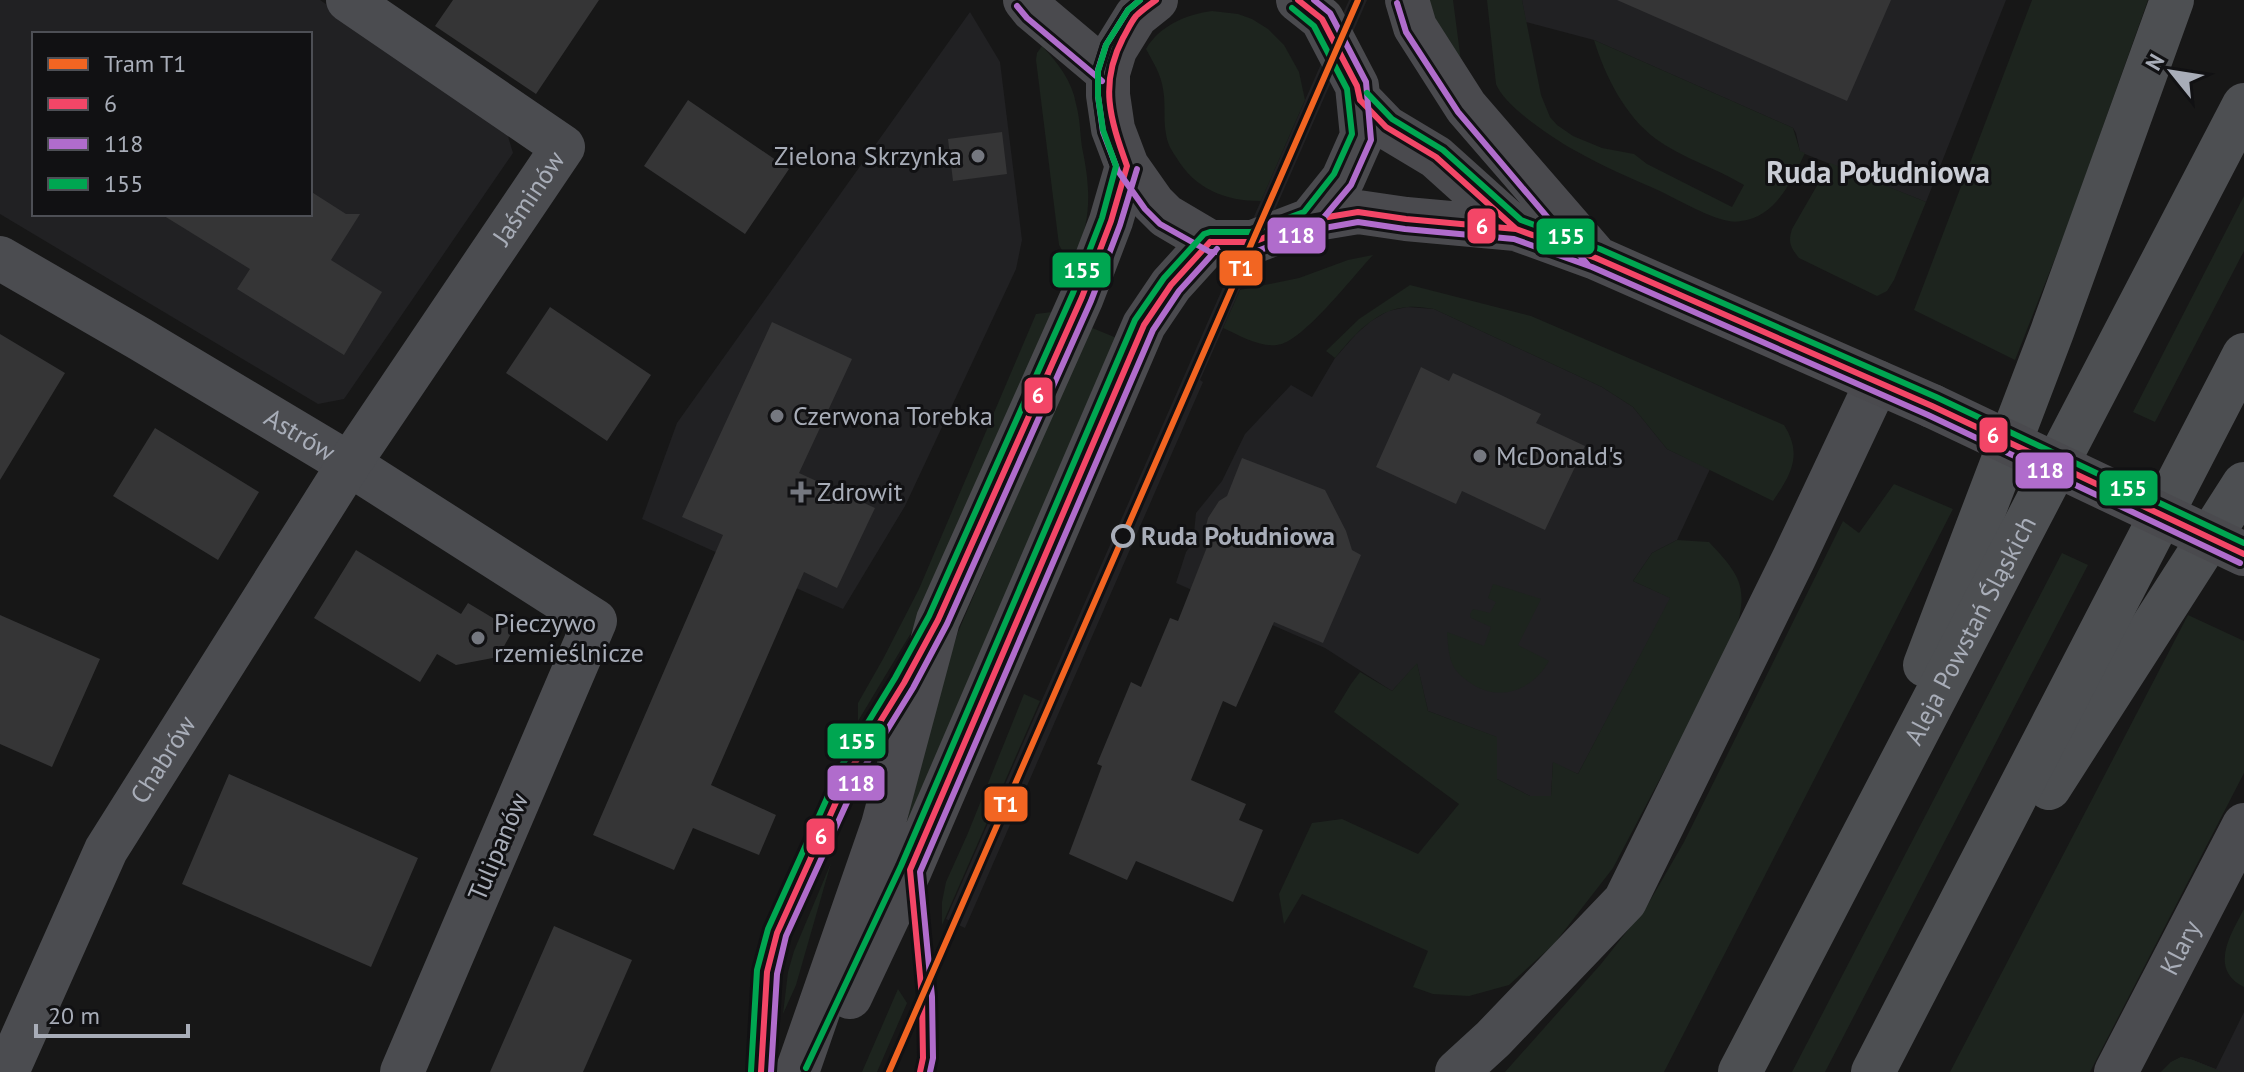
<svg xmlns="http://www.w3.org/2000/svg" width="2244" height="1072" font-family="'PT Sans',sans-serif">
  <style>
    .built { fill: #212123; fill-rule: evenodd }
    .green { fill: #1d241e }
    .building { fill: #353536 }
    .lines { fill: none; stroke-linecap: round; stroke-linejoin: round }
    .street { stroke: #4b4c50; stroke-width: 44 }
    .secondary { stroke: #4a4a4e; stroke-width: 44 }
    .primary { stroke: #4d4f52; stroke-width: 44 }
    .secondary-bridge { stroke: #4a4a4e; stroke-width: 44 }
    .bus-1-casing { stroke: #111113; stroke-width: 12 }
    .bus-2-casing { stroke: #111113; stroke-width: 12 }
    .bus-3-casing { stroke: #111113; stroke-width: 12 }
    .bus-1 { stroke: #f34667; stroke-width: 6 }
    .bus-2 { stroke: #b06ccc; stroke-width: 6 }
    .bus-3 { stroke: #00a651; stroke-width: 6 }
    .tram-1-casing { stroke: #111113; stroke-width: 12 }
    .tram-1 { stroke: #f26522; stroke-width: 6 }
    .poi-dot { fill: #757880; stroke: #111113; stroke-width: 3 }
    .stop-dot { fill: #111113; stroke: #a8adb8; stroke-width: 4 }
    .labels { text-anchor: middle; stroke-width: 6; stroke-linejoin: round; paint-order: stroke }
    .poi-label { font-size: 26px; fill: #a8adb8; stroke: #111113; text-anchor: start }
    .street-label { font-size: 26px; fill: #a8adb8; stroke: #111113 }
    .stop-label { font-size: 26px; font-weight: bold; fill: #a8adb8; stroke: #111113; text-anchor: start }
    .quarter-label { font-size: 30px; font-weight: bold; fill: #c9ccd4; stroke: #111113 }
    .line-badge { stroke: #111113; stroke-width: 3 }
    .badge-label { font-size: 22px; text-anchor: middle; font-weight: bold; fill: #fff }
  </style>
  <rect width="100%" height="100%" fill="#171717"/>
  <!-- built -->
  <path class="built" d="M0 0H320L505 126 513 153 344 399 318 404 0 214ZM34 34H310V214H34Z
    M1349 0H1367L1223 328 1200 380 1203 382 965 928 946 919Z
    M1522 0H2006L1926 202 1800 152 1796 133 1793 128 1594 40 1526 22Z
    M970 12 1000 62 1022 240 1016 269 905 506 843 609 642 519 677 423Z
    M1407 307 1434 309 1602 387 1633 407 1667 449 1710 469 1677 540 1652 553 1633 581 1671 598 1578 774 1553 763 1551 796H1530L1497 779 1496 737 1428 711 1417 664 1392 691 1325 648 1176 583 1186 552 1193 543 1196 513 1222 481 1245 434 1291 385 1312 397 1335 358 1356 334 1371 321 1388 311Z
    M2244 1012V1072H2161L2171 1062 2181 1057 2193 1060 2216 1069Z"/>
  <!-- green -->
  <path class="green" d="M1425 0H1453L1462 69Z
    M1487 0H1522L1541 95 1550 117 1557 125 1573 136 1602 148 1634 154 1647 164 1732 207 1744 185C1716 168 1682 158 1656 139 1625 116 1605 76 1594 40L1793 128 1800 151 1805 153C1792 180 1776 217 1741 221 1737 222 1733 222 1729 221 1710 218 1680 201 1662 192 1633 179 1602 166 1574 150 1553 138 1504 106 1496 84Z
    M2032 0H2148L2065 233 2015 360 1914 310Z
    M1212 11 1238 14 1252 19 1268 29 1284 45 1299 72 1305 100 1261 201C1225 201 1195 189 1176 157 1171 150 1167 142 1166 134 1163 119 1166 104 1163 89 1161 74 1153 62 1146 49 1159 26 1187 14 1212 11Z
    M1042 46C1058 63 1072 81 1076 104 1080 118 1080 133 1082 147 1091 191 1092 220 1073 262L1063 252 1059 245 1036 60 1037 53Z
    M1830 163 1926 202 1894 280 1887 291 1877 296 1799 258C1790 247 1788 242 1792 229Z
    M2244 196V251L2155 422 2133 412Z
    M1373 255C1354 275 1302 343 1277 345 1258 347 1239 335 1223 328L1240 290 1299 278 1348 260Z
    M1410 285 1531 316 1784 425C1803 455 1791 474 1773 501L1667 449 1633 407 1602 387 1434 309C1425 308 1416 306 1408 307 1376 309 1354 335 1335 358L1326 351 1359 319Z
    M1052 312 914 628 858 721V703L883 659 919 589 1036 314Z
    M1090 327 1119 339 904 832 935 704 958 632Z
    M1894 484 1953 509 1664 1072H1505L1601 964 1647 906 1684 842 1843 521 1859 533Z
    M1677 540 1709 542C1744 579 1748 589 1734 638L1613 868 1554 944 1509 985 1469 996 1433 994 1413 987 1428 951 1302 894 1284 924 1279 894 1312 823 1342 819 1418 854 1459 804 1334 712 1351 684 1360 672 1392 691 1417 663 1428 711 1497 737V779L1530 796H1551L1553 762 1578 774 1670 598 1633 581 1652 553Z
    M2062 553 2088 565 1825 1072H1792Z
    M1493 584 1541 599 1518 645 1549 661C1532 691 1498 703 1469 682 1462 677 1455 671 1452 663 1448 654 1448 642 1447 632L1484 646 1491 627 1471 618 1470 614 1473 609 1490 613 1496 602 1488 598Z
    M2188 615 2244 641V773L2090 1072H1950Z
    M1024 694 1040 701 942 925V902L946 882 968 833Z
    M831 863 796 985 783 1014 788 972 794 951Z
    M2244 909V987C2208 969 2231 934 2244 909Z
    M898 989 907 1003 877 1072H862Z
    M2181 1057 2193 1060 2222 1072H2161L2171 1062Z"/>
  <!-- building -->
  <path class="building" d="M453 0H599L536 94 435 26Z
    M1617 0H1891L1847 101Z
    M688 100 789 169 745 234 644 166Z
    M1002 132 1007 174 953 181 948 139Z
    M310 191 346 214H360L331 260 382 292 344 355 237 289 250 269 161 214H310Z
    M550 307 651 375 607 441 506 373Z
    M772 322 852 359 799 473 875 508 837 588 804 572 711 785 776 815 759 855 693 828 674 870 593 835 723 535 682 517Z
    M0 334 65 373 0 480Z
    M1421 367 1449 381 1453 373 1501 395 1541 414 1536 423 1585 446 1545 530 1462 491 1456 504 1376 467Z
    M155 428 259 492 218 560 113 496Z
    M1242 458 1325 490 1346 531 1352 550 1361 555 1323 643 1274 622 1236 707 1223 701 1191 780 1246 804 1239 820 1263 830 1233 902 1136 861 1127 880 1069 854 1102 766 1097 764 1131 682 1141 687 1170 618 1178 621 1207 547 1206 526 1208 518 1219 501 1227 496Z
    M356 550 461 614 468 603 513 630 498 657 456 665 437 654 420 682 314 618Z
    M0 615 100 659 52 767 0 744Z
    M229 774 418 858 371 967 182 884Z
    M554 926 632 960 583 1072H490Z"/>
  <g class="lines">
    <!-- street -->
    <g class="street">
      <path id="s1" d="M0 258 140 339 349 464 595 621 402 1072"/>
      <path id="s2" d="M7 1072 106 850 349 464 563 147 348 0"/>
      <path d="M1457 1072 1493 1039 1625 901 1794 558 1877 382"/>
      <path id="s3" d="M2116 1072 2244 825"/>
    </g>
    <!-- secondary -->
    <path class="secondary" d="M1025 0 1033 10 1108 73
      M1156 0 1136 16 1115 50 1108 73V95L1113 129 1127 166 1153 203 1166 216 1210 242H1253L1310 220 1343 179 1362 136 1357 86 1322 19 1298 0
      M1407 0 1415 27 1466 107 1595 256
      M1360 100 1386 127 1436 157 1516 229
      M1310 220 1358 212 1406 219 1516 229 1596 258 1932 406
      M850 997 910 870 1144 325 1171 285 1210 242
      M797 1072 883 825 938 620 1082 297 1111 221 1127 166"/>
    <!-- primary -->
    <g class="primary">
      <path d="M1925 665 2052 332 2172 0"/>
      <path d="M2049 788 2244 484"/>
      <path id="s4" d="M1740 1072 2244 105"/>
      <path d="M1873 1072 2244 355"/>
    </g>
    <!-- secondary-bridge -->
    <path class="secondary-bridge" d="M1932 406 2244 554"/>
    <!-- bus-1 casing -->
    <g class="bus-1-casing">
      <path id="bus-1" d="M1298 0 1322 19 1357 86 1360 100
        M1360 100 1386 127 1436 157 1516 229 1532 235
        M1127 166C1110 119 1099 84 1123 38 1127 31 1131 22 1136 16 1142 10 1149 5 1156 0
        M1210 242H1253L1310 220 1358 212 1406 219 1516 229 1596 258 1932 406 2244 554
        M761 1072 767 972 777 933 851 769 904 683 938 620 1082 297 1111 221 1127 166
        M920 1072 923 1058 922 997 910 870 1144 325 1171 285 1210 242"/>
    </g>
    <!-- bus-2 casing -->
    <g class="bus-2-casing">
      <path id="bus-2" d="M1140 0 1128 10 1106 45 1098 70V96L1103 132 1118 171 1145 209 1160 224 1210 252H1255L1315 228 1351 185 1371 140 1366 82 1330 13 1314 0
        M1397 3 1406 32 1458 112 1588 265
        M1017 6 1027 18 1102 81
        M1210 252H1255L1313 230 1358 222 1405 229 1514 239 1592 267 1928 415 2240 563
        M771 1072 777 974 786 936 860 774 913 688 947 624 1091 301 1120 225 1137 169
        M930 1072 933 1058 932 997 920 872 1153 330 1179 291 1217 249"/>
    </g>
    <!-- bus-3 casing -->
    <g class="bus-3-casing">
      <path id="bus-3" d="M1367 93 1392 119 1443 150 1521 220 1600 249 1936 397 2244 543
        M806 1068 901 866 1135 320 1164 278 1204 234 1210 232H1251L1304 212 1334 174 1352 134 1347 89 1314 26 1292 8
        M751 1071 757 970 768 929 842 765 895 678 929 616 1073 293 1102 218 1116 166 1103 130 1098 96V71L1106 45 1128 10 1140 0"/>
    </g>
    <!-- bus-1 -->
    <use href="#bus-1" class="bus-1"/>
    <!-- bus-2 -->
    <use href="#bus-2" class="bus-2"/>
    <!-- bus-3 -->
    <use href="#bus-3" class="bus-3"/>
    <!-- tram-1 casing -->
    <g class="tram-1-casing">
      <path id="tram-1" d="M889 1072 1358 0"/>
    </g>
    <!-- tram-1 -->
    <use href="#tram-1" class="tram-1"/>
  </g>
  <!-- markers -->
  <g class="poi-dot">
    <circle cx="978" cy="156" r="8"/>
    <circle cx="777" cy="416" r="8"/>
    <circle cx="1480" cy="456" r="8"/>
    <path d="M797 480h8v8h8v8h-8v8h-8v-8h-8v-8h8z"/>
    <circle cx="478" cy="638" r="8"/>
  </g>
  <circle class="stop-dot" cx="1123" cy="536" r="10"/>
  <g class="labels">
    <!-- poi labels -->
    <g class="poi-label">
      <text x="962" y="165" text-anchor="end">Zielona Skrzynka</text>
      <text x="793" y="425">Czerwona Torebka</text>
      <text x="1496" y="465">McDonald's</text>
      <text x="817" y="501">Zdrowit</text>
      <text x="494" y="632">Pieczywo<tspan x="494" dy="30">rzemieślnicze</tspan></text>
    </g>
    <!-- street labels -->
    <g class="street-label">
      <text dy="9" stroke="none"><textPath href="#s2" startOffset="1020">Jaśminów</textPath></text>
      <text dy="9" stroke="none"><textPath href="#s1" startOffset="348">Astrów</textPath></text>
      <text dy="9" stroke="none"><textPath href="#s4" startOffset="498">Aleja Powstań Śląskich</textPath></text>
      <text dy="9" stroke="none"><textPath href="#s2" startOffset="350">Chabrów</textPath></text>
      <text transform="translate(498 847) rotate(-67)" y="9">Tulipanów</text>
      <text dy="9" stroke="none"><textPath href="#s3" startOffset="140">Klary</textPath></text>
    </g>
    <!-- stop labels -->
    <g class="stop-label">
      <text x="1141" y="545">Ruda Południowa</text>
    </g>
    <!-- quarter labels -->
    <g class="quarter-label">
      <text x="1878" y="183">Ruda Południowa</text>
    </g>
  </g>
  <g class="line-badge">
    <rect x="1466" y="207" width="31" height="38" rx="8" fill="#f34667"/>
    <rect x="1266" y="216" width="61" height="39" rx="8" fill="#b06ccc"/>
    <rect x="1535" y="217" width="61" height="39" rx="8" fill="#00a651"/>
    <rect x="1218" y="249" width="46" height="38" rx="8" fill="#f26522"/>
    <rect x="1051" y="251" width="61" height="38" rx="8" fill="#00a651"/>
    <rect x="1023" y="376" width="31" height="39" rx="8" fill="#f34667"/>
    <rect x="1978" y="416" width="31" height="38" rx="8" fill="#f34667"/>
    <rect x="2014" y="451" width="61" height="39" rx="8" fill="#b06ccc"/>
    <rect x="2098" y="469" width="61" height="38" rx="8" fill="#00a651"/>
    <rect x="826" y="722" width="61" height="38" rx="8" fill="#00a651"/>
    <rect x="826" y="764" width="60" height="38" rx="8" fill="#b06ccc"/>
    <rect x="983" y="785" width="46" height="38" rx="8" fill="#f26522"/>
    <rect x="805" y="817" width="31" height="39" rx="8" fill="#f34667"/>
  </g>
  <g class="badge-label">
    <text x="1482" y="234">6</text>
    <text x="1296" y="243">118</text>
    <text x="1566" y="244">155</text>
    <text x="1241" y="276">T1</text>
    <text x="1082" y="278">155</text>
    <text x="1038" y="403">6</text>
    <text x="1993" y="443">6</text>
    <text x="2045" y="478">118</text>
    <text x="2128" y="496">155</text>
    <text x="857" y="749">155</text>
    <text x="856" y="791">118</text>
    <text x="1006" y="812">T1</text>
    <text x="821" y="844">6</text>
  </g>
  <!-- legend -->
  <rect x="32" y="32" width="280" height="184" fill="#111113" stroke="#4d4f55" stroke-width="2"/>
  <rect x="48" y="58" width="40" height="12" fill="#f26522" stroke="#4d4f55" stroke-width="2"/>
  <text x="104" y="72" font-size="24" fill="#a8adb8">Tram T1</text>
  <rect x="48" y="98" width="40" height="12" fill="#f34667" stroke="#4d4f55" stroke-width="2"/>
  <text x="104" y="112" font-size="24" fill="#a8adb8">6</text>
  <rect x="48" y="138" width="40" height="12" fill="#b06ccc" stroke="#4d4f55" stroke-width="2"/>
  <text x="104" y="152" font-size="24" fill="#a8adb8">118</text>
  <rect x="48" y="178" width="40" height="12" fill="#00a651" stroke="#4d4f55" stroke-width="2"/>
  <text x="104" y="192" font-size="24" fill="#a8adb8">155</text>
  <!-- north arrow -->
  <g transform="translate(2172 72) rotate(300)" stroke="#111113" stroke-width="6" paint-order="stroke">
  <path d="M0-6L14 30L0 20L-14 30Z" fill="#a8adb8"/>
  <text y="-12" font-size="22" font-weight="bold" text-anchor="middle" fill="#a8adb8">N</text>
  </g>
  <!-- scale -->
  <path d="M36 1024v12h152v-12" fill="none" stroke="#a8adb8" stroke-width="4"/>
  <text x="48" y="1024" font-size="24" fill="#a8adb8" stroke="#111113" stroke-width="6" paint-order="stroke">20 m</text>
</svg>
